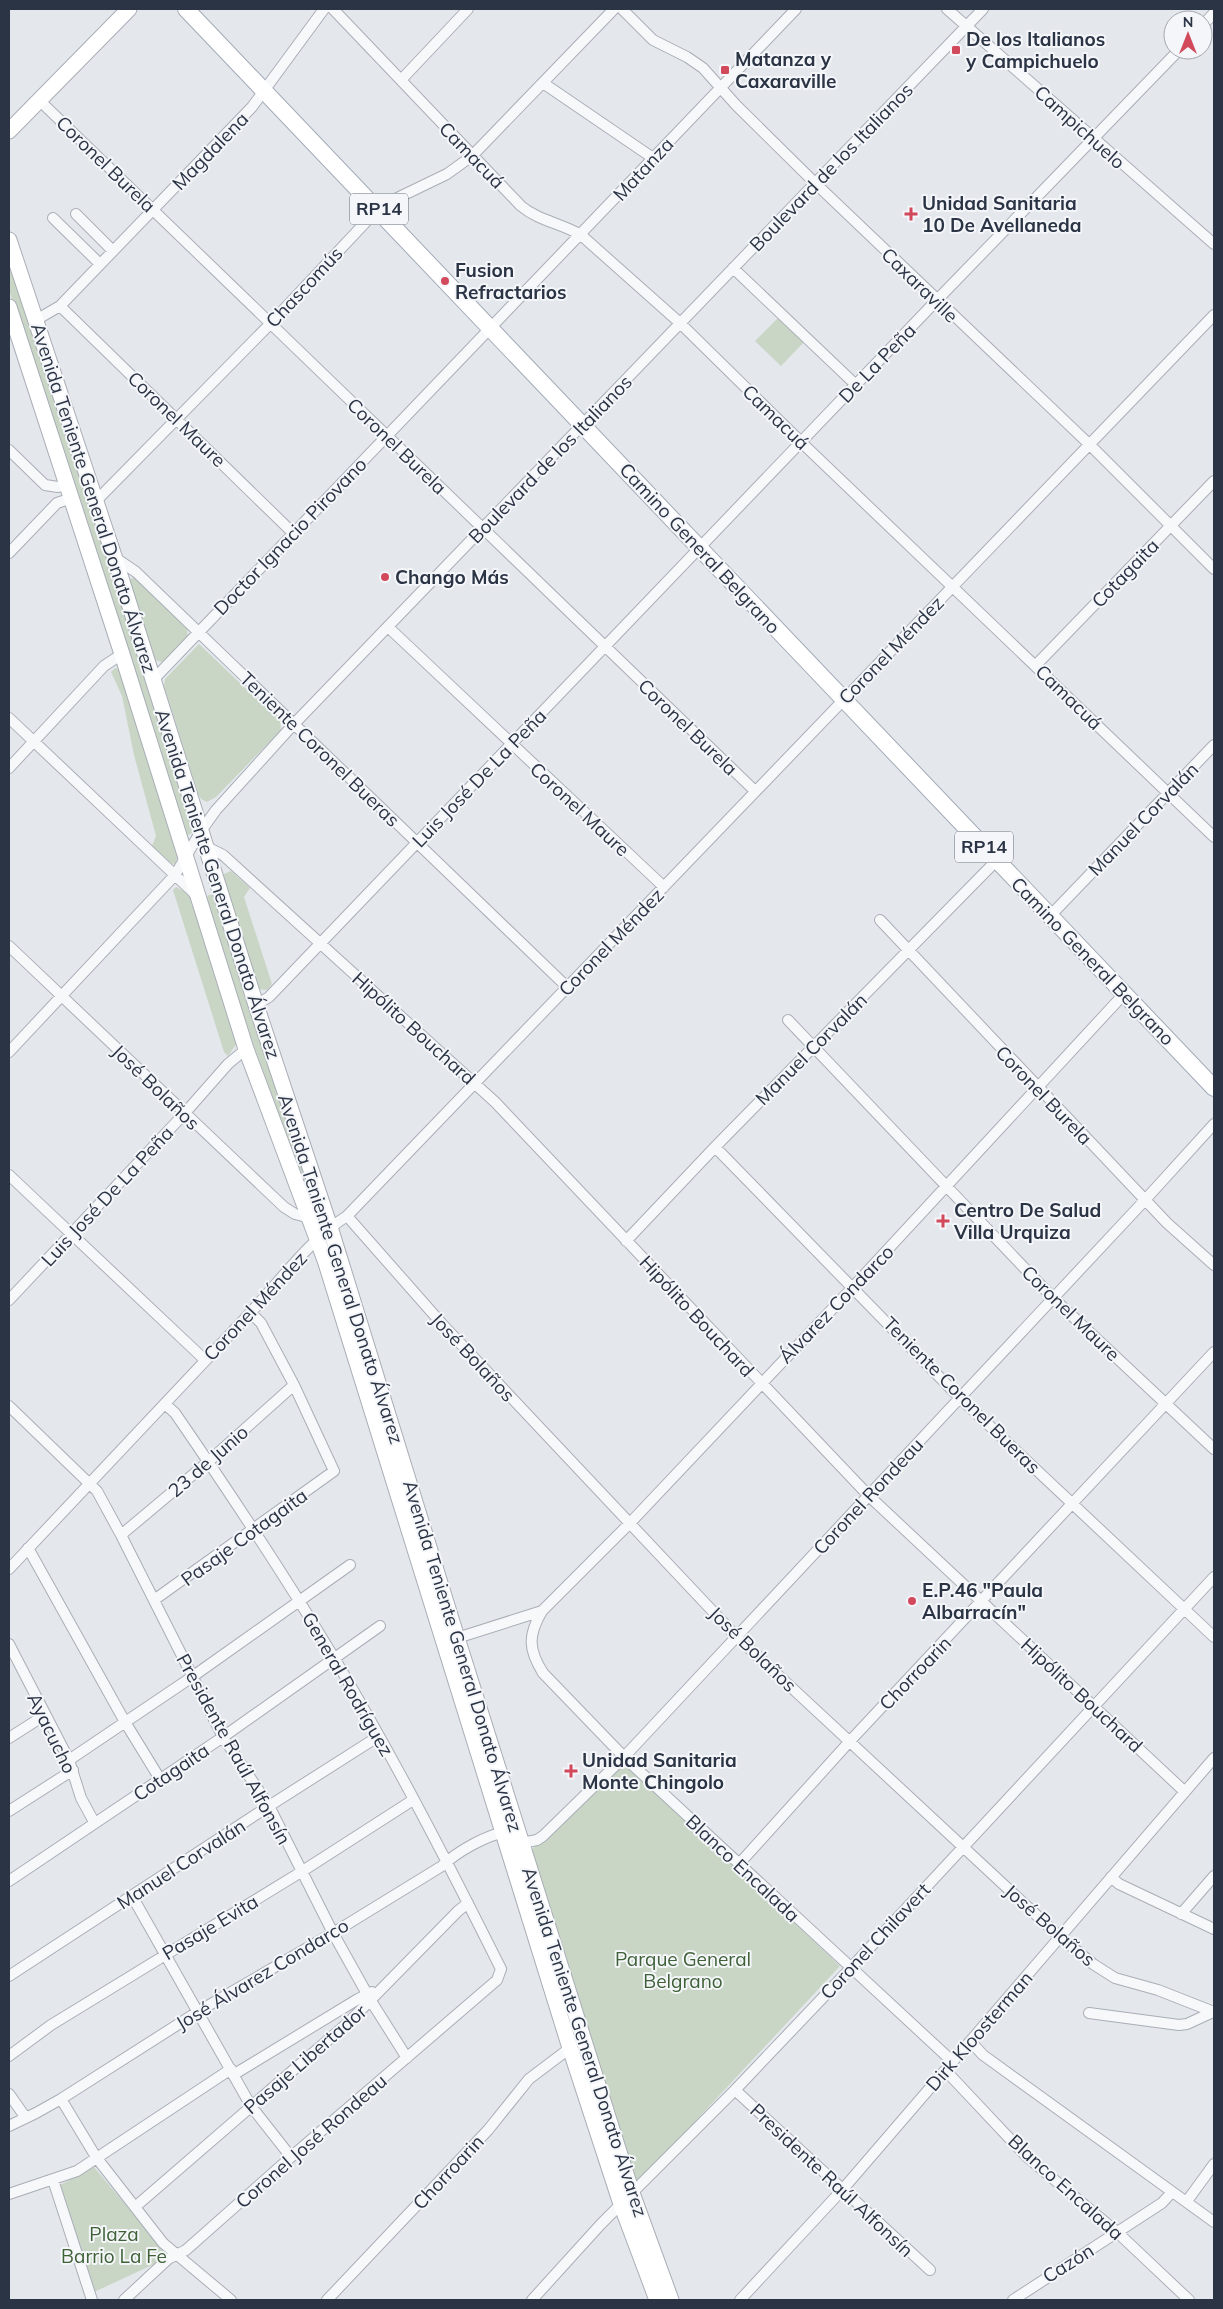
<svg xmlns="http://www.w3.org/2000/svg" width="1223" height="2309" font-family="Mulish,sans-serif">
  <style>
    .green { fill: #c9d6c5 }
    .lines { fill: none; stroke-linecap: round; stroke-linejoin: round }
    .minor-casing { stroke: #a9aeb7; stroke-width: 12 }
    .secondary-casing { stroke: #a9aeb7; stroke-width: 17 }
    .primary-casing { stroke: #a3abb8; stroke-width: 18 }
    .minor { stroke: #f7f8fa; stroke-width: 10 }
    .secondary { stroke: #fff; stroke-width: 15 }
    .primary { stroke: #fff; stroke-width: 16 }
    .poi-dot { fill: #d1495b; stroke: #f4f6f9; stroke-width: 2 }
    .labels { text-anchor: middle; stroke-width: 4; stroke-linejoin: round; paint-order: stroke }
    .shield { fill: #f4f6f9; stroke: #676e7b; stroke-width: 1 }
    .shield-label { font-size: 18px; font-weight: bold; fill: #2b3445 }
    .poi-label { font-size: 19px; font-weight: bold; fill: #2b3445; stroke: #f4f6f9; text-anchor: start }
    .street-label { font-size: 19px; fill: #2b3445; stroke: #f4f6f9 }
    .park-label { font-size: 19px; fill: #3f6138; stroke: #f4f6f9 }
  </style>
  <rect width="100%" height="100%" fill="#e4e7ec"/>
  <!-- green -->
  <path class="green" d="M9 255 194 828 195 832 187 835 185 831 9 290Z
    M778 318 804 342 781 366 755 341Z
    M134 577 187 628 188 639 162 662 155 660 128 583 129 580Z
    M199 644 280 721 281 730 216 797 207 802 201 799 198 794 164 686 165 679Z
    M115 668 120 669 178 853 176 863 172 864 152 846 156 836 134 755 122 696 111 672Z
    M231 871 250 888 244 897 272 984 267 990 258 989 223 878 224 874Z
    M176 887 189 894 237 1043 228 1056 224 1052 173 890Z
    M208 895H212L216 899 320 1216 316 1215 254 1046 206 901Z
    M626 1763 840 1966 634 2187 529 1852Z
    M94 2167 165 2252 163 2260 94 2292 58 2186Z"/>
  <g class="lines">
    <!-- minor casing -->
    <g class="minor-casing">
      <path id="minor" d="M333 9 521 206C539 221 561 223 581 235L680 323 801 442 1214 837
        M622 9 653 40 687 57 703 68 736 105 815 183 1090 445 1214 569
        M947 9 1214 244
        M1203 25 1214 13
        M401 80 468 9
        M543 83 653 158
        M39 100 755 791
        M76 214 113 251
        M53 218 100 264
        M733 268 856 385
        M60 306 293 533
        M36 320 60 306 252 107 324 9
        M9 450 45 485 58 487 67 484
        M95 502 271 323 378 209 387 203 447 174 472 156 614 9
        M9 553 57 503 72 498
        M114 557 136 572 566 986
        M388 627 664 887
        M1036 665 1214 481
        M153 680 796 9
        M9 718 195 894
        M9 768 104 666 122 654
        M207 847 223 855 495 1102 869 1496 1185 1792
        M1050 916 1214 745
        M880 920 1167 1223 1214 1265
        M9 946 284 1207 295 1214 310 1218
        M256 1005 269 997 936 301 1179 50
        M788 1020 1052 1297 1214 1449
        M9 1052 175 875 201 831 216 810 293 725 983 9
        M715 1147 960 1398 1214 1637
        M9 1175 205 1360
        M347 1216 443 1325 736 1636 1060 1937 1093 1964 1115 1978 1158 1990 1214 2012
        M626 1241 715 1147 997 860
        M9 1300 184 1114 228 1064 246 1049
        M9 1406 97 1491 121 1535 223 1737 269 1806 333 1933 371 2001 407 2058
        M121 1535 208 1462 294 1385
        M28 1548 125 1722 160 1779
        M9 1569C90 1483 171 1398 251 1312 282 1279 309 1240 347 1216L1214 315
        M154 1600 334 1471 294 1385 261 1323 251 1313
        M542 1611C528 1635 528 1649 543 1673L624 1757 953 2062
        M457 1638 542 1611 630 1523 853 1287 1124 994
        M9 1644 69 1760 81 1798 94 1822
        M9 1738 45 1715
        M69 1760 192 1677 350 1565
        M9 1811 73 1770
        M517 1844 537 1840 543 1836 624 1757 1145 1200 1214 1124
        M739 1864 850 1741 1214 1352
        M1111 1877 1119 1884 1214 1929
        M9 1881 223 1737 380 1626
        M132 1896 251 2106 291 2157
        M1181 1914 1214 1876
        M9 1976 269 1806 379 1736
        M1089 2013 1179 2025 1187 2024 1213 2012
        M971 2042 983 2055 1214 2222
        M9 2056 51 2025 301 1872 413 1800
        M946 2071 1027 2157 1117 2232 1189 2300
        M233 2075 358 1999 372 1992
        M735 2090 930 2270
        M9 2094 26 2118
        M61 2099 96 2157 163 2243 231 2300
        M9 2126 36 2113 61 2099 199 2011 333 1933 442 1866C458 1851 486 1835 509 1831
        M53 2180 92 2300
        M9 2194 77 2171 231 2069
        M1187 2201 1214 2164
        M135 2207 350 2021 458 1911 468 1903
        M124 2300 168 2259 186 2250 291 2157 497 1980 501 1969C448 1863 394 1758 333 1656 283 1573 230 1493 175 1413L165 1404
        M327 2300 488 2130 529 2079 570 2048
        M532 2300 601 2224 735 2090 850 1969 1214 1577
        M740 2300 843 2189 1214 1758
        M1013 2300 1162 2203 1172 2192"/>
    </g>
    <!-- secondary casing -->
    <g class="secondary-casing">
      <path id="secondary" d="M9 131 129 9
        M9 240 114 556 256 1005 330 1227 457 1638 632 2193 671 2300
        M9 307 122 654 246 1049 325 1260 570 2048 621 2204 657 2300"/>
    </g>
    <!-- primary casing -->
    <g class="primary-casing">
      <path id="primary" d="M186 9 1214 1088"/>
    </g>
    <!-- minor -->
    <use href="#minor" class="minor"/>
    <!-- secondary -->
    <use href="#secondary" class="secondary"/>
    <!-- primary -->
    <use href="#primary" class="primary"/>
  </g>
  <!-- markers -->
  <g class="poi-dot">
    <rect x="951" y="45" width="10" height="10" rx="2.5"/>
    <rect x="720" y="65" width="10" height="10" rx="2.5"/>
    <path d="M908.5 206.5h5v5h5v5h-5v5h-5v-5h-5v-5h5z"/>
    <circle cx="445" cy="281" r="5"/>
    <circle cx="385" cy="577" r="5"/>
    <path d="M940.5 1213.5h5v5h5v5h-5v5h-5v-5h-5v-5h5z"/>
    <circle cx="912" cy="1601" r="5"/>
    <path d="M568.5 1763.5h5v5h5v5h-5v5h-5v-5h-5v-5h5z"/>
  </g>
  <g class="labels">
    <!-- shield labels -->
    <g class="shield">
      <rect x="350" y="193.5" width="58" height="31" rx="4"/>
      <rect x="955" y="831.5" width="58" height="31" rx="4"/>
    </g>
    <g class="shield-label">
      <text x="379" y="215">RP14</text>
      <text x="984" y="853">RP14</text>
    </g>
    <!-- poi labels -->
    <g class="poi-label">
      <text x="966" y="46">De los Italianos<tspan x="966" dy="22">y Campichuelo</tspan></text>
      <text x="735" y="66">Matanza y<tspan x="735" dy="22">Caxaraville</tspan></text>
      <text x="922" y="210">Unidad Sanitaria<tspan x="922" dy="22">10 De Avellaneda</tspan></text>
      <text x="455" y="277">Fusion<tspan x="455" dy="22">Refractarios</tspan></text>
      <text x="395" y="584">Chango Más</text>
      <text x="954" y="1217">Centro De Salud<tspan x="954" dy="22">Villa Urquiza</tspan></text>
      <text x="922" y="1597">E.P.46 "Paula<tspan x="922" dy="22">Albarracín"</tspan></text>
      <text x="582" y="1767">Unidad Sanitaria<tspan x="582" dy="22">Monte Chingolo</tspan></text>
    </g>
    <!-- street labels -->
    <g class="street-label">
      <text transform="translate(1080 127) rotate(42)" y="7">Campichuelo</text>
      <text transform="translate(210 151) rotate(-46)" y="7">Magdalena</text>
      <text transform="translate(472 155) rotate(46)" y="7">Camacuá</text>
      <text transform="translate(106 164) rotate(44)" y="7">Coronel Burela</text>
      <text transform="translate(831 167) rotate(-46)" y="7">Boulevard de los Italianos</text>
      <text transform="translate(643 169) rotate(-47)" y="7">Matanza</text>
      <text transform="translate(920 285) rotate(44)" y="7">Caxaraville</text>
      <text transform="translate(304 287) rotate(-47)" y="7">Chascomús</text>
      <text transform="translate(877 363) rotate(-46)" y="7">De La Peña</text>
      <text transform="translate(776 417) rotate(44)" y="7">Camacuá</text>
      <text transform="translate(177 419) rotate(44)" y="7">Coronel Maure</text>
      <text transform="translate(397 446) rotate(44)" y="7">Coronel Burela</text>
      <text transform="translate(550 459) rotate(-46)" y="7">Boulevard de los Italianos</text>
      <text transform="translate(94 498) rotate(72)" y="7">Avenida Teniente General Donato Álvarez</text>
      <text transform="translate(290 536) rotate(-46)" y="7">Doctor Ignacio Pirovano</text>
      <text transform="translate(700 548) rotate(47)" y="7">Camino General Belgrano</text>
      <text transform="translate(1125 573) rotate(-46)" y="7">Cotagaita</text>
      <text transform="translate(891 650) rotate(-46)" y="7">Coronel Méndez</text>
      <text transform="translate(1069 697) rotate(44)" y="7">Camacuá</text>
      <text transform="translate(688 727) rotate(44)" y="7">Coronel Burela</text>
      <text transform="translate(320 749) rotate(44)" y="7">Teniente Coronel Bueras</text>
      <text transform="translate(479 778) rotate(-46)" y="7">Luis José De La Peña</text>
      <text transform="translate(580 809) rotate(43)" y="7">Coronel Maure</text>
      <text transform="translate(1143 819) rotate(-46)" y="7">Manuel Corvalán</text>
      <text transform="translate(218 884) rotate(72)" y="7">Avenida Teniente General Donato Álvarez</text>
      <text transform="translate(611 942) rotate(-46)" y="7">Coronel Méndez</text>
      <text transform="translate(1093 961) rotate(46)" y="7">Camino General Belgrano</text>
      <text transform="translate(414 1028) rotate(42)" y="7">Hipólito Bouchard</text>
      <text transform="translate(811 1049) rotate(-45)" y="7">Manuel Corvalán</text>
      <text transform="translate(156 1087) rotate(44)" y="7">José Bolaños</text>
      <text transform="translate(1044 1095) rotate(46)" y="7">Coronel Burela</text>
      <text transform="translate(107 1196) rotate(-47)" y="7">Luis José De La Peña</text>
      <text transform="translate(341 1269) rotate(72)" y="7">Avenida Teniente General Donato Álvarez</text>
      <text transform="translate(836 1304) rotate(-46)" y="7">Álvarez Condarco</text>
      <text transform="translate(255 1306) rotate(-47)" y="7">Coronel Méndez</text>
      <text transform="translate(1071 1313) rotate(44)" y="7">Coronel Maure</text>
      <text transform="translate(697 1316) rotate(47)" y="7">Hipólito Bouchard</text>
      <text transform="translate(473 1357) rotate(47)" y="7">José Bolaños</text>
      <text transform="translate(962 1395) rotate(45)" y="7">Teniente Coronel Bueras</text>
      <text transform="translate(208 1461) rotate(-41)" y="7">23 de Junio</text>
      <text transform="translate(868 1496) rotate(-47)" y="7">Coronel Rondeau</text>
      <text transform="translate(244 1537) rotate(-36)" y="7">Pasaje Cotagaita</text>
      <text transform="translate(753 1649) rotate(44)" y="7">José Bolaños</text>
      <text transform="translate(463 1656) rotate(73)" y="7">Avenida Teniente General Donato Álvarez</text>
      <text transform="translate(915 1673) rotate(-46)" y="7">Chorroarin</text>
      <text transform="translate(348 1684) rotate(60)" y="7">General Rodríguez</text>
      <text transform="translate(1082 1695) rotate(43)" y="7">Hipólito Bouchard</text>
      <text transform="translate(52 1733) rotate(64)" y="7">Ayacucho</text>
      <text transform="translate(234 1749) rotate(61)" y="7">Presidente Raúl Alfonsín</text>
      <text transform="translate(171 1772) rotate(-34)" y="7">Cotagaita</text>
      <text transform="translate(181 1864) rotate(-33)" y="7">Manuel Corvalán</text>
      <text transform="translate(743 1868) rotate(43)" y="7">Blanco Encalada</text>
      <text transform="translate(1050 1925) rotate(41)" y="7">José Bolaños</text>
      <text transform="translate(210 1927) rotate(-31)" y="7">Pasaje Evita</text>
      <text transform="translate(875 1941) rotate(-47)" y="7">Coronel Chilavert</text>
      <text transform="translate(262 1974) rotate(-31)" y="7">José Álvarez Condarco</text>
      <text transform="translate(979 2031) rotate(-49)" y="7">Dirk Kloosterman</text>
      <text transform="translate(585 2042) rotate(72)" y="7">Avenida Teniente General Donato Álvarez</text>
      <text transform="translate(305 2059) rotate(-41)" y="7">Pasaje Libertador</text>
      <text transform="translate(311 2141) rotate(-41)" y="7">Coronel José Rondeau</text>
      <text transform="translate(448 2172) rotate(-47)" y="7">Chorroarin</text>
      <text transform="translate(832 2180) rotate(43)" y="7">Presidente Raúl Alfonsín</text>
      <text transform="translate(1066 2187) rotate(42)" y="7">Blanco Encalada</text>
      <text transform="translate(1068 2263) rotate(-32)" y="7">Cazón</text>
    </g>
    <!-- park labels -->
    <g class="park-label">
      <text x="683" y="1966">Parque General<tspan x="683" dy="22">Belgrano</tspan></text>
      <text x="114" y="2241">Plaza<tspan x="114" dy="22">Barrio La Fe</tspan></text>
    </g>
  </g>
  <!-- border -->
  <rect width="1223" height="2309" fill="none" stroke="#2b3445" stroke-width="20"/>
  <!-- north arrow -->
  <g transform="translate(1188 35)"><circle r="24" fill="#f4f6f9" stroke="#a4a8b1"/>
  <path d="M0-4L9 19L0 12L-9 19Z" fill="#d1495b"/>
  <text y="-8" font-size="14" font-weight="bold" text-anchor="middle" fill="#2b3445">N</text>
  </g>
</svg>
